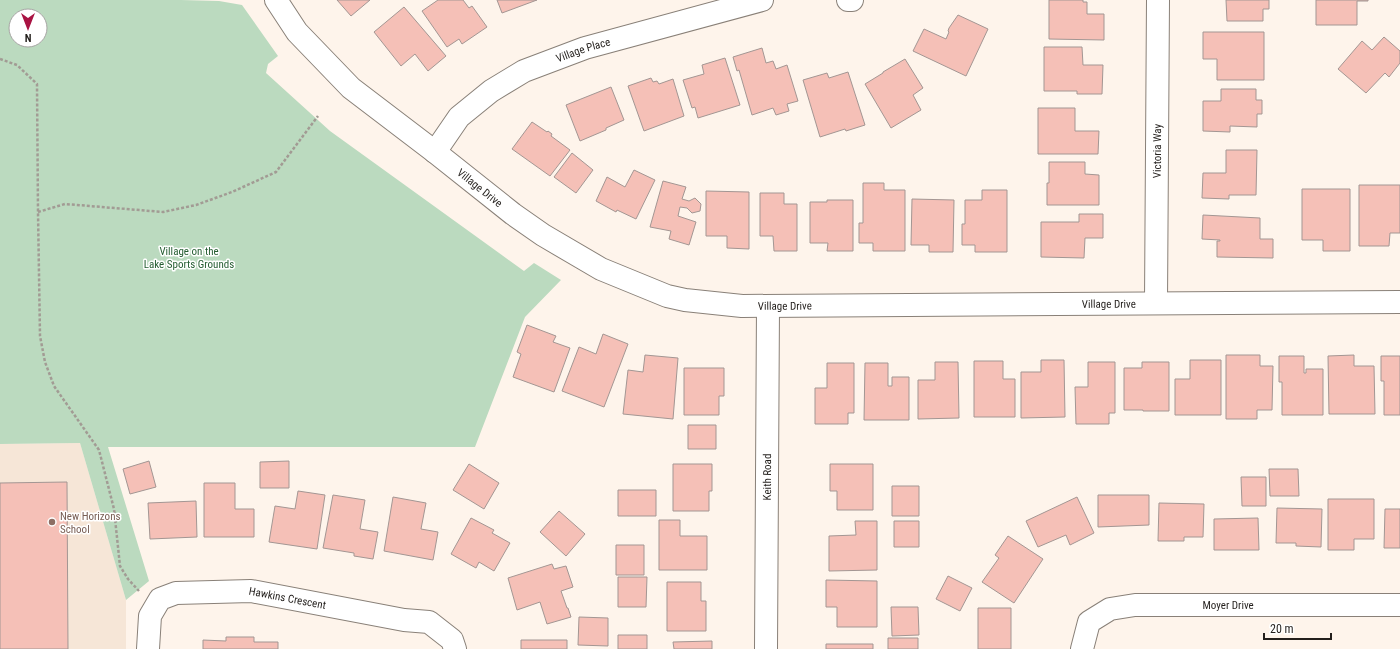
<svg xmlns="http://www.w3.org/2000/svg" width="1400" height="649" font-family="'Roboto Condensed',sans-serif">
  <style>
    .built { fill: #f6e6d7 }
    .park { fill: #bbdabf; fill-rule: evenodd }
    .building { fill: #f5c0b7; stroke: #a39693 }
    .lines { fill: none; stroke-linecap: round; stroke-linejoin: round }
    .minor-casing { stroke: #898078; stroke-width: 24 }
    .path { stroke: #a29b94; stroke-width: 2.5; stroke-dasharray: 3 2; stroke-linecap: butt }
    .minor { stroke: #fff; stroke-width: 22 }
    .education-dot { fill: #8d6e63; stroke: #fff; stroke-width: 1.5 }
    .labels { text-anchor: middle; stroke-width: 3; stroke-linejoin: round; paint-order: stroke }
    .street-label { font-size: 11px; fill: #231f1c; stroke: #fff }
    .park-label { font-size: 11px; fill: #255d32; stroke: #fff }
    .education-label { font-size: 11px; fill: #785e54; stroke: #fff; text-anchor: start }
  </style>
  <rect width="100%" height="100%" fill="#fef4eb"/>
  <!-- built -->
  <path class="built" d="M80 443 126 600V649H0V444Z"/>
  <!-- park -->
  <path class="park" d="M0 0H181L219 1 242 5 278 56 268 64 266 73 330 131 524 271 534 263 561 280 525 317 475 447H108L149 581 126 600 80 443 0 444ZM16 16H40V40H16Z"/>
  <!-- building -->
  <path class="building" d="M337 0H370L351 16Z
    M438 0H463L469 8 472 6 487 27 462 44 459 39 447 47 422 11Z
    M497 0H537L502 13Z
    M1049 0H1083V2H1087V14H1104V40L1049 39Z
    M1226 0H1269V9H1263V21H1227Z
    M1316 0H1368V1H1357V25H1316Z
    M404 7 446 56 428 71 415 54 401 66 374 32Z
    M958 15 988 29 966 76 913 51 924 29 946 39 949 32 948 31 949 28Z
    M1203 32H1264V80H1217V59H1203Z
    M1384 37 1400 51V63L1389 77 1385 73 1366 93 1338 69 1362 41 1372 50Z
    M1044 47H1082L1083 65H1103L1102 94H1077V91H1044Z
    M762 48 766 63 773 61 776 69 787 65 798 101 787 104 789 111 776 115 773 108 752 115 739 70 737 71 733 57Z
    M725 58 740 105 698 118 695 107 692 108 683 80 704 74 702 65Z
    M905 59 923 88 913 95 921 110 891 128 865 84 883 73V72Z
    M848 72 865 125 846 131 845 129 820 137 803 80 827 73 829 78Z
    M651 78 653 82 657 81 659 84 673 79 684 116 644 131 628 86Z
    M611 87 624 120 606 128V130L580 141 566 105Z
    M1221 89H1256V100H1262V114H1257V127L1230 126V132L1203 131V101H1221Z
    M1038 108H1075V131H1099L1098 154H1038Z
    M532 122 547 132 548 131 552 134 551 136 570 150 550 176 512 149Z
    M1226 150H1257L1256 195H1229V199L1202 198 1203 173H1226Z
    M572 153 593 170 576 193 554 177Z
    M1049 162H1085V174L1099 175V205H1047V183H1049Z
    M634 170 655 180 636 219 617 210 616 212 596 201 607 177 625 187Z
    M663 181 686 187 682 199 689 201 695 198 701 204 700 211 692 213 687 208 680 207 678 216 696 222 689 245 669 239 671 231 650 227Z
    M863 183H884V190H905V251H873V243H859V223H863Z
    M1359 185H1400V233H1390L1389 246H1359Z
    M1302 189H1350V251H1323V240H1302Z
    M982 190H1007V252H975V245H962V224H965V200H982Z
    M706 191 749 192V249L727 248V236H706Z
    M760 193H784V204H797V251H774L773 236H760Z
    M912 199 954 200 953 252H929V245H911Z
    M827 200H853V251H827L828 243H810V202H827Z
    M1079 214H1103V238H1085L1084 258 1041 257V222H1079Z
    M1203 215 1260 218V239H1273V258L1217 257V241H1220V240L1202 239Z
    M527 325 556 336 553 342 570 348 554 392 513 377 521 354 517 352Z
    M603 334 628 344 604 407 562 391 579 347 596 354Z
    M645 355 678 358 673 419 623 414 628 370 643 372Z
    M1226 355H1260V366H1273L1272 410H1257V419H1226Z
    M1354 355V366H1374L1375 414H1329L1328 356Z
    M1279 356H1304V373H1306V369H1323V415H1282V382H1279Z
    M1381 356H1400V415H1384V381H1381Z
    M1041 360H1064L1065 417 1021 418V372H1041Z
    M1190 360H1221V415H1175V379H1190Z
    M974 361H1003V379H1015V417H974Z
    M935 362H958L959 418 918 419V380H935Z
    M1088 362H1115V413H1109V424H1076L1075 387H1088Z
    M1142 362H1169V411H1143V410H1124V368H1142Z
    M827 363H854V413H848V424H815V388H827Z
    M865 363H888V386H892V377H909V420H864Z
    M684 368H724V396H719V415H684Z
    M688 425H716V449H688Z
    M149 461 156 487 130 494 123 469Z
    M289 461V488H260V462Z
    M469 464 499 483 484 509 453 490Z
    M673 464H712V491H709V511H673Z
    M830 464H873V510H837V491H830Z
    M1269 469H1298L1299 496H1270Z
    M1241 477H1266V506H1242Z
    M67 482 68 649H0V483Z
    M204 483H235V509H254V537H204Z
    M892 486H919V516H892Z
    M618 490H656V516H618Z
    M298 491 325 495 317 549 269 542 275 506 295 509Z
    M333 495 365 500 360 529 378 532 373 559 354 556V553L323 548Z
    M1098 495H1149V525L1098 527Z
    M393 497 426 503 421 529 438 532 433 560 384 551Z
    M1077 497 1094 533 1070 545 1066 535 1038 547 1026 521Z
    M1328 499H1374V539H1354V550H1328Z
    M196 501 197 537 150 539 148 503Z
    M1159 503 1204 504 1203 537H1184V541H1158Z
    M1277 508 1322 509 1321 547 1296 546V543H1276Z
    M1385 509H1400V548H1384Z
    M559 511 585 534 566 556 540 532Z
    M471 518 494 530 492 533 510 543 494 571 479 562 476 568 451 554Z
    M1258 518 1259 550H1214V519Z
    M659 520H680V536H707V570H659Z
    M855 521H877V570L829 571V536L856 535Z
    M894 521H919V547H894Z
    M1008 536 1043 559 1014 603 982 582 999 558 995 555Z
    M616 545H644V575H616Z
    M552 564 554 569 566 566 573 587 561 591 567 608H568L571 617 547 624 540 602 517 610 508 578Z
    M948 576 972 588 960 611 936 599Z
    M618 577H647L646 607H618Z
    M826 580 877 581V627H837V607H826Z
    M667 582H701V601H706V631H667Z
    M891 607H918L919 635 892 636Z
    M978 608H1011V649H978Z
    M579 617 608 618V646L578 645Z
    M618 635H647V649H618Z
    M226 637H254V642H278V649H203V640L226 641Z
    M888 638H918V649H888Z
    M521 640H567V649H521Z
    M712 641V649H674L673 642Z
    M826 644H873V649H826Z"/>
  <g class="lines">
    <!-- minor casing -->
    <g class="minor-casing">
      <g id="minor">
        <path id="s1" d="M276 0 297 32 351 88 435 152 513 214 543 235 601 269 667 296 685 300 742 306 1400 302"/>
        <path d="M848 0H852"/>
        <path id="s2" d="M435 152 459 117 491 91 524 71 585 48 762 0"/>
        <path id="s3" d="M1156 302 1158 0"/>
        <path id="s4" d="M148 649 150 616 160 599 176 593 251 591 404 620 429 622 452 640 455 649"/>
        <path id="s5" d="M766 649 768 306"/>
        <path id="s6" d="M1082 649 1089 622 1110 609 1135 605H1400"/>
      </g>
    </g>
    <!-- path -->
    <path class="path" d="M0 59 17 65 37 84 38 212 40 336 45 362 54 386 99 450 114 509 120 566 128 579 139 591
      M38 212 65 204 163 212 196 205 232 192 276 172 318 116"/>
    <!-- minor -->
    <use href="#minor" class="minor"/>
  </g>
  <!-- markers -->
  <circle class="education-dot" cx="52" cy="522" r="4"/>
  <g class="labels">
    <!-- street labels -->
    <g class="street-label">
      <text dy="4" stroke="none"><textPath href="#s2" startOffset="185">Village Place</textPath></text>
      <text dy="4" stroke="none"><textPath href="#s3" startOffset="151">Victoria Way</textPath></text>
      <text dy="4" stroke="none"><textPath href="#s1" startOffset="279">Village Drive</textPath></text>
      <text dy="4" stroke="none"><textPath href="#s1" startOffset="939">Village Drive</textPath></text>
      <text dy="4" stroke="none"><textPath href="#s1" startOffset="615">Village Drive</textPath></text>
      <text dy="4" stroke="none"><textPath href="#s5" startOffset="172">Keith Road</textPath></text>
      <text dy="4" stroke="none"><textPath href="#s4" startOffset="182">Hawkins Crescent</textPath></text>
      <text dy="4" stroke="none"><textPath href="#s6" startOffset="171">Moyer Drive</textPath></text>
    </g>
    <!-- park labels -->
    <g class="park-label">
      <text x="189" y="255">Village on the<tspan x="189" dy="13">Lake Sports Grounds</tspan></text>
    </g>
    <!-- education labels -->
    <g class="education-label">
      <text x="60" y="520">New Horizons<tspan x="60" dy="13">School</tspan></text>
    </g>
  </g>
  <!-- north arrow -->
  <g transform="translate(28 28) rotate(180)"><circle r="19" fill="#ffffff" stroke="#a7a5a4"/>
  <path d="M0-3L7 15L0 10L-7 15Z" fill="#a91343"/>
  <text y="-6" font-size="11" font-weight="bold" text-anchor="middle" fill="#231f1c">N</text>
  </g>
  <!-- scale -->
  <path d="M1264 633v6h67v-6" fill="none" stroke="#231f1c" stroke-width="2"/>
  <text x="1270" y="633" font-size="12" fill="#231f1c" stroke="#ffffff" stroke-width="3" paint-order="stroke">20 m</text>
</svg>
